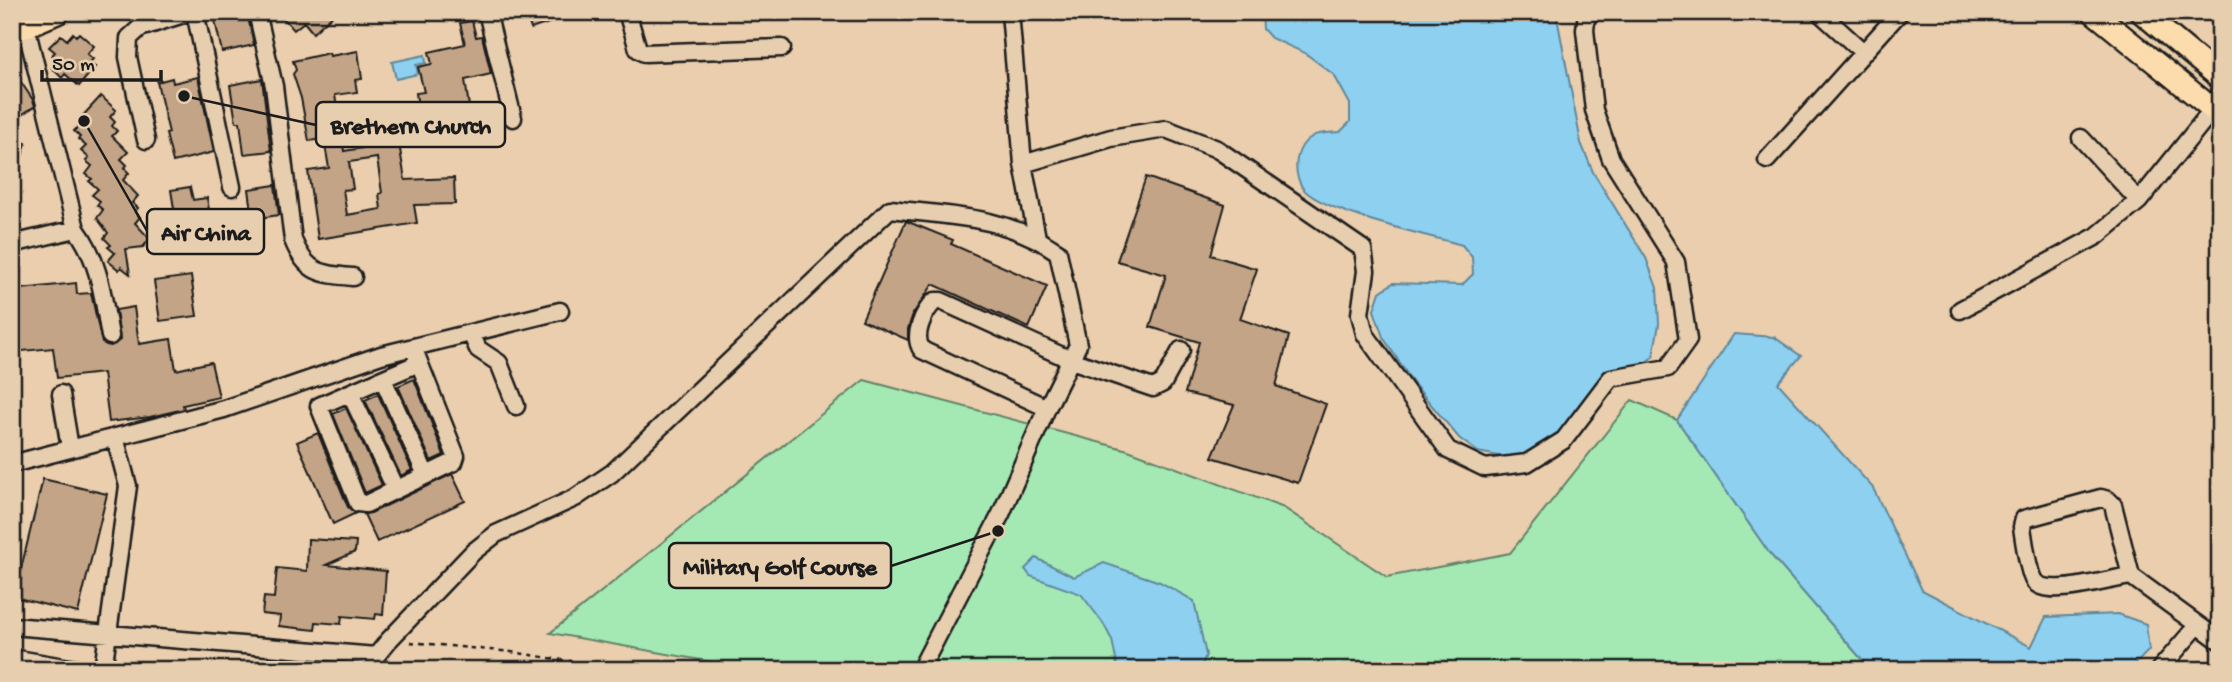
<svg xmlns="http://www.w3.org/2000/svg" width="2232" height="682" font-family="'Gochi Hand',sans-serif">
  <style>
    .green { fill: #a4e9b4; stroke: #608268; stroke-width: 2 }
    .water { fill: #8ed0f0; stroke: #60889b; stroke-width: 2 }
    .building { fill: #c3a486; stroke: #1c1c1c; stroke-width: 2; fill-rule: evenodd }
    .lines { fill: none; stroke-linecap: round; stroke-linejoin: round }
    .minor-casing { stroke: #1c1c1c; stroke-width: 21 }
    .major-casing { stroke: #1c1c1c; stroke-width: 26 }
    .path { stroke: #1c1c1c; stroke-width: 2.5; stroke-dasharray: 5 5; stroke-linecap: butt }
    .minor { stroke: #e7ceaf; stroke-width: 16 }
    .major { stroke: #fcdcac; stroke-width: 21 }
    .leader { fill: none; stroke: #1c1c1c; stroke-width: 2.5 }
    .callout-dot { fill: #1c1c1c; stroke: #e7ceaf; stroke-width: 2.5 }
    .callout { fill: #e7ceaf; stroke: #1c1c1c; stroke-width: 2.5 }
    .callout-label { font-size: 24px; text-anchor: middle; font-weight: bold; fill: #1c1c1c }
  </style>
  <rect width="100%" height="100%" fill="#eacead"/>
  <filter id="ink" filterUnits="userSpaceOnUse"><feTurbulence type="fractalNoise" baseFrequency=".0143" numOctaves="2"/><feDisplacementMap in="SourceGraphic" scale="14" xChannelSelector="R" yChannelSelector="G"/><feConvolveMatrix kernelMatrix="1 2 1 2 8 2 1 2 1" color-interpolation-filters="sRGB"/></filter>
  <g filter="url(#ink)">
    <!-- green -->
    <path class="green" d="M864 380 1128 450 1284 508 1387 577 1510 553 1632 400 1677 420 1770 554 1871 670H757L550 633Z"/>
    <!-- water -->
    <path class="water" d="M1262 12H1556L1581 143 1593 172 1646 258 1657 288 1659 324 1653 357 1640 366 1606 373 1557 438 1527 456 1509 458 1478 452 1459 438 1413 383 1383 337 1374 310 1380 292 1393 283 1462 285 1473 274 1472 257 1462 245C1431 236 1316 211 1302 187 1292 170 1295 146 1313 136 1320 132 1332 133 1340 132L1350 122V104L1334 75 1305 53 1271 38 1263 29Z
      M425 55 426 63 416 65 418 74 396 79 392 62Z
      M1734 334 1774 337 1801 356 1778 383 1873 488 1922 590 2031 647 2046 617 2118 614 2146 624 2149 650 2130 670H1871L1770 554 1677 420Z
      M1036 558 1074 577 1104 563 1160 582 1194 601 1206 655 1200 670H1118L1112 640 1103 623 1081 594 1030 576 1025 569Z"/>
    <!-- building -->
    <path class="building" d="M213 12H247L254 45 222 52Z
      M278 12H336L313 33 304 22 294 30Z
      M525 12H575V14L531 29Z
      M472 21 476 37 482 36 491 74 465 80 470 113 420 121 416 93 424 92 418 67 432 64 429 52 465 44 460 23Z
      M73 33 76 36 79 33 94 46 87 54 93 59 89 63 95 67 79 86 65 74 62 78 52 68 58 61 52 55 55 52 49 47 61 35 67 40Z
      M358 51 362 79 355 80 357 92 335 95 344 151 369 147 368 144 373 143 372 135 397 131 405 180 454 178 455 204 414 205 417 223 318 239 308 171 329 168 324 139 309 141 301 98 293 74 296 70 293 61 329 53 330 56ZM377 158 382 193 379 194 381 209 347 215 343 190 353 189 349 162Z
      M12 69 33 100 35 106 12 121Z
      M198 77 214 152 173 162 166 134 169 133 157 82 172 78 173 83Z
      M262 79 271 151 244 154 240 122H236L230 85Z
      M101 96 116 110 110 117 115 122 112 126 117 131 112 136 128 152 121 159 127 165 124 168 129 173 123 180 138 196 132 203 138 208 135 212 140 217 135 223 150 239 143 247 126 249 130 274 121 267 119 270 108 261 115 253 108 247 111 245 104 238 108 233 97 218 103 210 97 205 100 201 92 195 98 189 89 181 92 179 86 174 92 166 86 161 89 158 81 151 86 146 78 139 80 137 74 131 81 124 78 121Z
      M12 138 26 143 15 179 12 178Z
      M1146 177 1225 205 1211 255 1257 269 1240 319 1289 336 1276 386 1326 404 1298 483 1212 457 1234 405 1185 393 1199 342 1150 327 1166 275 1117 261Z
      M275 185 279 215 253 219 249 189Z
      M190 187 193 200 207 198 212 228 178 233 171 190Z
      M906 221 953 240 951 244 1047 286 1029 328 933 284 913 314 908 329V340L862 320Z
      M191 276 197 316 160 321 154 281Z
      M76 283 77 294 91 293 102 343 111 346 120 340 116 310 134 307 139 344 171 339 176 370 211 362 219 397 183 405 184 409 150 417 109 422 103 373 57 378 53 348 12 352V290Z
      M414 379 444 455 431 461 398 386Z
      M378 394 412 470 401 476 365 400Z
      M346 408 382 485 365 493 333 414Z
      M318 433 348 507 356 513 333 524 297 442Z
      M452 474 465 501 377 542 364 514 371 513Z
      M43 479 107 494 78 613 14 597Z
      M308 539 356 542 355 552 326 565 386 571 383 615 376 614 375 619 342 616 341 624 316 622 315 630 279 626 280 616 262 614 264 597 274 598 277 568 307 571Z"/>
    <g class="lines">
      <!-- minor casing -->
      <g class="minor-casing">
        <path id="minor" d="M195 12 232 187
          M257 12 274 86 293 240C306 273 320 274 353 277
          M487 12 513 118
          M627 12 638 49 644 53 782 48
          M1010 12 1023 164 1037 238
          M1819 12 1863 52
          M2081 138 2139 201
          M146 140 128 57 129 38 140 28 190 12
          M1767 160 1900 12
          M1023 164 1111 138 1166 129 1217 149 1363 249 1366 271 1360 314 1365 334 1448 450 1485 468 1527 463 1564 440 1611 378 1668 368 1688 340 1676 262 1611 159 1594 110 1585 30 1587 12
          M76 229C100 261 103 298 110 336
          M12 244 76 229 26 27
          M1960 310 2097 236 2139 201 2213 109
          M471 333 478 349 499 363 516 406
          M413 347 456 456 454 462 366 504 358 503 319 406 419 363
          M383 379 426 475
          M350 393 396 490
          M61 394 70 448
          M1047 408 922 350C912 336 923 312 935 301H941L1071 360 1153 388 1163 383 1181 350
          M12 464 224 409 381 355 560 311
          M2101 498 2108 500 2113 505 2131 576C2111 578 2047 599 2034 581 2028 572 2024 540 2022 527L2024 519Z
          M2131 576 2220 641
          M12 626 376 656
          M12 658 81 670
          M103 670 128 486 115 437
          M374 670 376 656 389 640 473 552 496 534 575 498 612 473 890 209C951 216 1006 216 1058 252L1078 345 1047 408 1001 514 920 670
          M2159 670 2197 626"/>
      </g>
      <!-- major casing -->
      <g class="major-casing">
        <path id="major" d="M2093 12 2220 115
          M2141 12 2220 78
          M12 32 59 12"/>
      </g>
      <!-- path -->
      <path class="path" d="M410 642 511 652 627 670"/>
      <!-- minor -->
      <use href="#minor" class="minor"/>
      <!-- major -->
      <use href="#major" class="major"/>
    </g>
  </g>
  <!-- callouts -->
  <path class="leader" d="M184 96L316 125M84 121L147 231M998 531L891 566"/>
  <g class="callout-dot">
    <circle cx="184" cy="96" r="7"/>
    <circle cx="84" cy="121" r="7"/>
    <circle cx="998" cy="531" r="7"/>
  </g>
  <g class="callout">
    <rect x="316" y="102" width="189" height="45" rx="7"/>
    <rect x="147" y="209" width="117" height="45" rx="7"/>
    <rect x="669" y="543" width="222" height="45" rx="7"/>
  </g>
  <g class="callout-label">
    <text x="411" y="133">Brethern Church</text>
    <text x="206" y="240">Air China</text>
    <text x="780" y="574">Military Golf Course</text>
  </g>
  <!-- margin -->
  <rect width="2232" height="682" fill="none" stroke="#e7ceaf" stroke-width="42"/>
  <rect x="21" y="21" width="2190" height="640" fill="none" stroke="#1c1c1c" stroke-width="2.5" filter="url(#ink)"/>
  <!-- scale -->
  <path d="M42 70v10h119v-10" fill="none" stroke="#1c1c1c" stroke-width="3.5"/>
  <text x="52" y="70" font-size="21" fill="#1c1c1c" stroke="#e7ceaf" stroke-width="5" paint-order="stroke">50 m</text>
</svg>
